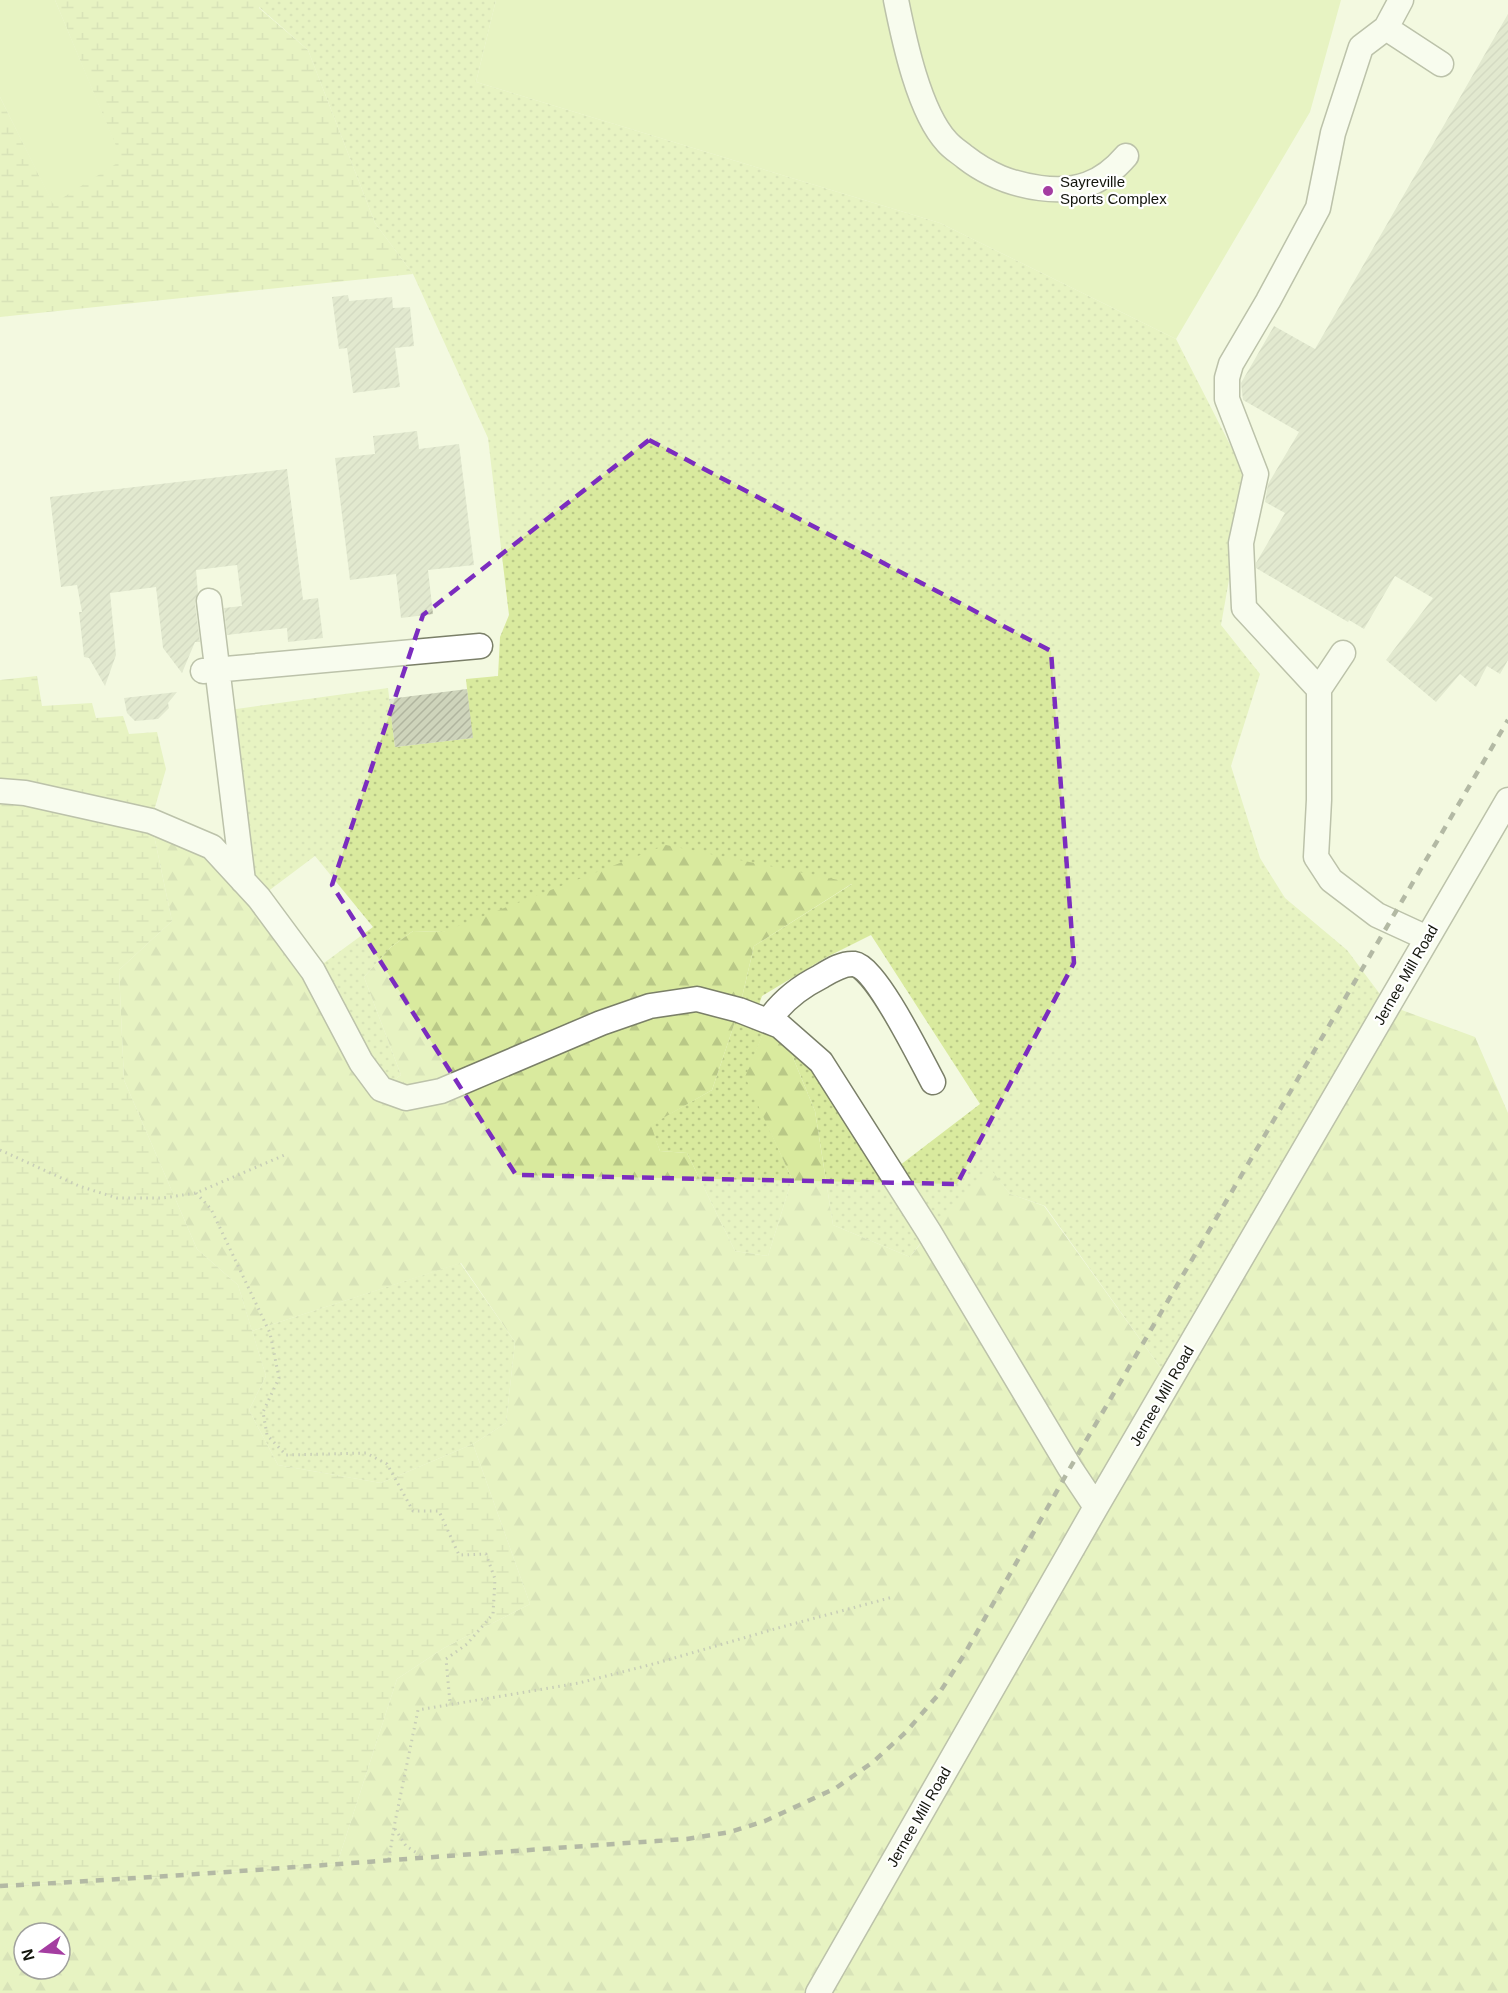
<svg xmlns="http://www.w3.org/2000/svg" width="1508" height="1993" font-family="Helvetica,sans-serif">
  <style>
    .grass { fill: url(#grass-dots) }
    .forest { fill: url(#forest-firs); fill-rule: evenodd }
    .wetland { fill: url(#wetland-marsh) }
    .green { fill: #d9ea9e }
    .building { fill: url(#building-hatch) }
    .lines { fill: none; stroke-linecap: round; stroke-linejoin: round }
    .minor-casing { stroke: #7a7f68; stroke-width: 27 }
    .path { stroke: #949986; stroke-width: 3; stroke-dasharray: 1.5 4.5; stroke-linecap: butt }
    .minor { stroke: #fff; stroke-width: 24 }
    .rail { stroke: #676b5c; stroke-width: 4.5; stroke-dasharray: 8 8; stroke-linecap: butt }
    .marked { fill: none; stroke: #7b2cbf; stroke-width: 4.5; stroke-dasharray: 12 8; stroke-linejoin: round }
    .poi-dot { fill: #a43da1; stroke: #fff; stroke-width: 2 }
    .labels { text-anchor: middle; stroke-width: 4.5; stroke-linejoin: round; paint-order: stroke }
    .poi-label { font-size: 15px; fill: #12140b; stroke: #fff; text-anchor: start }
    .street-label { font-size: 15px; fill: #12140b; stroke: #fff }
  </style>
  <defs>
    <pattern id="grass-dots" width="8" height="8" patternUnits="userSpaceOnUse" patternTransform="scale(1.5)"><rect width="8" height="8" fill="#d9ea9e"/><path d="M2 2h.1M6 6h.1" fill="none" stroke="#b9c887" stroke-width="1.8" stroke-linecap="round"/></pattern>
    <pattern id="forest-firs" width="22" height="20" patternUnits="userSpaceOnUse" patternTransform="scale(1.5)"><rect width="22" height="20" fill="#d9ea9e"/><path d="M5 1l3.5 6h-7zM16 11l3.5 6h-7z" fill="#b9c887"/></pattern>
    <pattern id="wetland-marsh" width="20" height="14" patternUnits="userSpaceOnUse" patternTransform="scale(1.5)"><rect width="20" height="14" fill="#d9ea9e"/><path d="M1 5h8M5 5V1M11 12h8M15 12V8" fill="none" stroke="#b9c887"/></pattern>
    <pattern id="building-hatch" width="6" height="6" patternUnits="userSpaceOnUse" patternTransform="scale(1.5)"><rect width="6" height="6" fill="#ced4bb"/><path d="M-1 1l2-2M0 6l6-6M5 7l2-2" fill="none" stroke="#b0b59f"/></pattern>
  </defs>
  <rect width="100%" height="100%" fill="#f3f9e0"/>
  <!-- grass -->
  <path class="grass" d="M259 0H496L476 82 940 223 1176 339 1247 478 1221 625 1260 674 1231 766 1260 858 1285 898 1347 950 1388 1005 1170 1381 1045 1206 1010 1194 989 1168 929 1232 910 1257 833 1225 815 1111 780 1026 891 1172 980 1104 871 935 825 958 762 996 755 1016 768 1021 746 1077 792 1179 768 1256 735 1251 687 1153 660 1151 650 1125 712 1090 739 1010 754 946 852 884 443 932 413 931 391 947 364 977 401 1075 381 1089 313 971 373 927 315 856 259 898 222 711 388 688 395 747 472 738 466 679 498 676 500 637 509 615 488 438 413 274 375 223 308 50 259 7Z
    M460 1263 515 1342 506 1423 473 1444 381 1483 278 1465 249 1410 266 1376 252 1331Z"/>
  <!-- forest -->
  <path class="forest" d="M151 821 212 847 381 1089 401 1075 364 977 391 947 413 931 443 932 666 845 853 883 754 946 739 1010 712 1090 651 1125 660 1151 687 1153 735 1251 768 1256 792 1179 745 1077 768 1021 780 1026 815 1111 833 1225 910 1257 943 1216 989 1167 1010 1194 1044 1206 1170 1381 1388 1005 1475 1037 1508 1113V1993H0V1886L146 1878 337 1864 397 1679 444 1648 530 1604 473 1444 506 1423 515 1342 461 1263 252 1331 238 1285 197 1249 124 1080 119 970 172 921ZM24 1933H60V1969H24Z"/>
  <!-- wetland -->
  <path class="wetland" d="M55 0H259V8L308 50 375 223 413 274 0 317V97L53 203 121 159Z
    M37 676 42 706 92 703 96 718 123 716 129 734 157 732 166 769 151 821 172 921 119 970 124 1080 197 1249 238 1285 266 1376 249 1410 278 1465 381 1483 473 1444 530 1604 444 1648 397 1679 337 1864 146 1878 0 1886V680Z"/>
  <!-- green -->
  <path class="green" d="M0 0H55L122 160 53 204 0 97Z
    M496 0H1341L1310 112 1176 339 940 223 476 82Z"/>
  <!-- building -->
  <path class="building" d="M1508 14V660L1500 674 1487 666 1476 687 1460 674 1436 702 1386 660 1433 598 1395 576 1364 629 1349 620 1348 622 1256 568V563L1285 513 1265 502 1268 484 1299 432 1243 400 1241 383 1274 326 1315 349Z
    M348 295 349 301 392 297 393 308 410 307 414 346 395 348 400 387 353 393 347 348 339 349 332 297Z
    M417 431 419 449 459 444 474 565 428 570 433 614 401 618 396 574 350 580 335 458 375 454 373 436Z
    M287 469 303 600 318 598 323 638 288 642 287 628 227 635 224 608 242 606 237 565 196 570 198 593 195 603 200 642H195L182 673 163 648 156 587 110 593 116 655 105 686 89 658 84 657 79 612H82L77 585 61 587 50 497Z
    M467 689 473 738 395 747 389 699Z
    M177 692 168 703 169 708 158 719 135 721 127 713 124 698Z"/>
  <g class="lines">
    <!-- minor casing -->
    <g class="minor-casing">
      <path id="minor" d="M896 0C904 40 919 112 947 142 952 148 959 152 965 157 988 175 1011 184 1040 188 1076 193 1102 184 1126 156
        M1401 0 1386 28 1361 47 1333 133 1318 208 1268 301 1231 364 1227 378V399L1256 474 1241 543 1244 608 1319 689V800L1316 857 1331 880 1377 915 1427 938
        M1386 28 1441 64
        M209 601 243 881
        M203 671 480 646
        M1319 689 1343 653
        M0 791 25 793 151 821 212 847 259 898 313 971 361 1062 381 1089 406 1098 441 1091 601 1023 650 1006 697 999 739 1010 780 1026 821 1062 929 1232 1070 1468 1096 1507
        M768 1021C782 1001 798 988 820 977 830 971 842 963 854 964 876 967 921 1060 933 1082
        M818 1993 1096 1507 1508 800"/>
    </g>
    <!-- path -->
    <path class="path" d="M0 1150 79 1186 117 1198H163L196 1193 287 1154
      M196 1193 211 1209 270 1333 279 1378 263 1412 267 1435 286 1455 366 1453 387 1464 413 1511H439L459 1555 486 1554 495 1579 493 1614 467 1644 446 1659 450 1703
      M395 1829 406 1846 423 1857
      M389 1859 394 1827 418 1710 579 1683 657 1663 778 1628 893 1597"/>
    <!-- minor -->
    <use href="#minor" class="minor"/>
    <!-- rail -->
    <path class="rail" d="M0 1886C229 1874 458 1854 687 1839L730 1832 765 1821 836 1788 873 1762 906 1732 938 1695 964 1655 1070 1468 1508 720"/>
  </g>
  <!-- marked area -->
  <path d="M0 0H1508V1993H0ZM649 440 1051 651 1074 963 957 1184 516 1175 332 885 423 615Z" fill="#f3f9e0" fill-opacity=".55" fill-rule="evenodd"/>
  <path class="marked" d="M649 440 1051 651 1074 963 957 1184 516 1175 332 885 423 615Z"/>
  <!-- markers -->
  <circle class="poi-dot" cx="1048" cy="191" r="6"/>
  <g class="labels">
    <!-- poi labels -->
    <g class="poi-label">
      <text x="1060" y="187">Sayreville<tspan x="1060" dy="17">Sports Complex</tspan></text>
    </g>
    <!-- street labels -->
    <g class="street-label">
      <text transform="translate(1406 975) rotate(-60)" y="5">Jernee Mill Road</text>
      <text transform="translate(1162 1396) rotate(-60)" y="5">Jernee Mill Road</text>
      <text transform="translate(919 1817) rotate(-60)" y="5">Jernee Mill Road</text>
    </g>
  </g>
  <!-- north arrow -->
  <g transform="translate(42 1951) rotate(255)"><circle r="28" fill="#ffffff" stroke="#a0a19d" stroke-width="1.5"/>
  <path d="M0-4.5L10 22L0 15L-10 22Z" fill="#a43da1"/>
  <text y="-9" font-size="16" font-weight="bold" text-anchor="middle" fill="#12140b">N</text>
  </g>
</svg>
